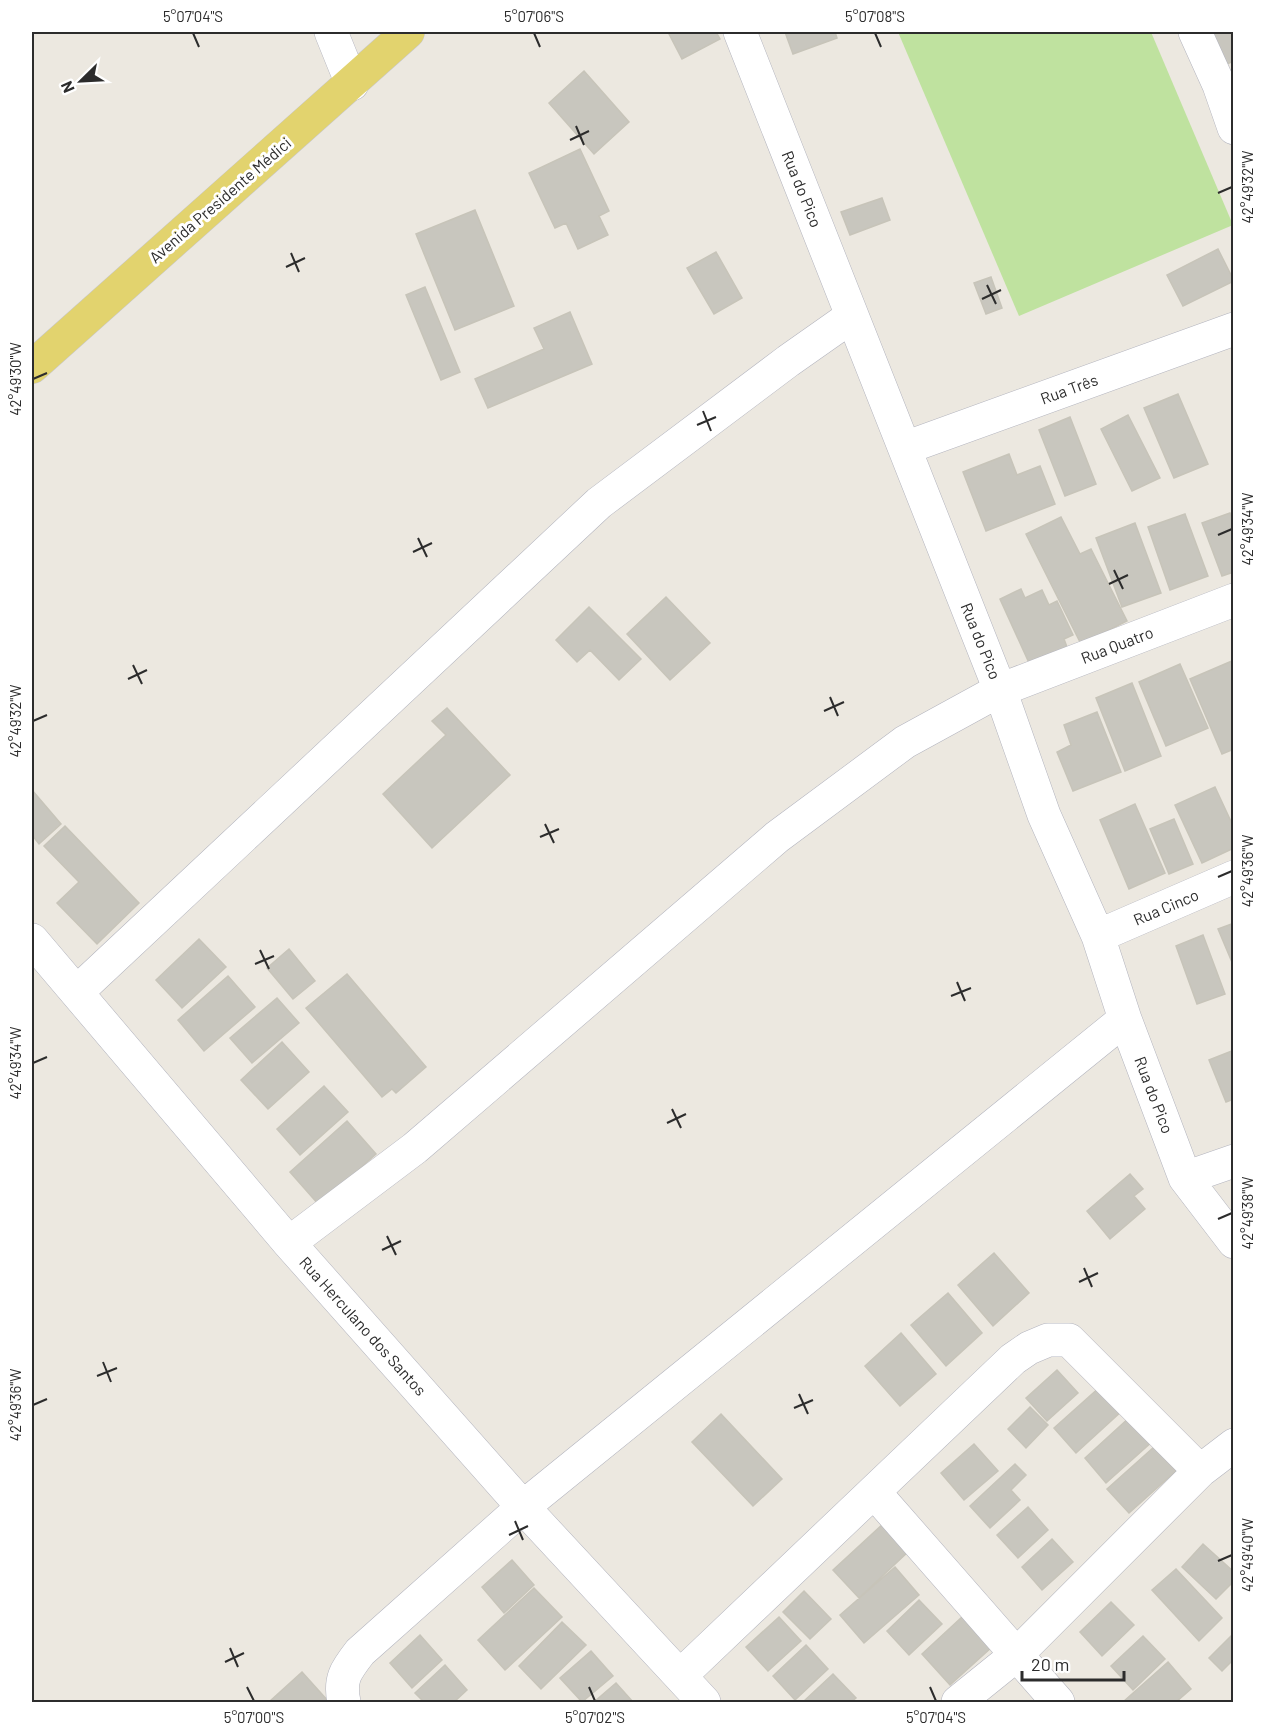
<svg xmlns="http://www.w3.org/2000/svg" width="1265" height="1734" font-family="Barlow,sans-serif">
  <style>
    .pitch { fill: #bfe29f }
    .building { fill: #c8c6be; stroke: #c7c4b9; stroke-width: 1.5 }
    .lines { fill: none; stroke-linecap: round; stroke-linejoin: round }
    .minor-casing { stroke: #b3b4be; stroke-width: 34 }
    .major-casing { stroke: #c8c8c8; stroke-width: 34 }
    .minor { stroke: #fff; stroke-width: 33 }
    .major { stroke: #e2d36e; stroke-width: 33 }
    .ticks { fill: none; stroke: #2c2c2c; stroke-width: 2 }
    .labels { text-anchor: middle; stroke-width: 6; stroke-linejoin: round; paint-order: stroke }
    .street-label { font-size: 16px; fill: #2c2c2c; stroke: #fff }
    .neatline { fill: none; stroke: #2c2c2c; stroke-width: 2 }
    .ticks-label { font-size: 15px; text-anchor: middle; fill: #2c2c2c }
  </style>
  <rect width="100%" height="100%" fill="#ece8e0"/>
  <!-- pitch -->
  <path class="pitch" d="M898 32H1151L1233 225 1019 316Z"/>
  <!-- building -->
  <path class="building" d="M668 32H716L720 39 682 59Z
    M785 32H835L837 38 793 54Z
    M1206 32H1234V61L1222 66Z
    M584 71 629 122 594 154 549 103Z
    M580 149 609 211 599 216 608 235 578 249 566 223 555 228 529 173Z
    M882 198 890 220 850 235 841 212Z
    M475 210 514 306 455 330 416 234Z
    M1218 249 1234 281 1183 306 1167 275Z
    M716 252 742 298 714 314 687 268Z
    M991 277 1002 308 986 314 974 283Z
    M425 287 460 372 441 380 406 295Z
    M570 312 592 364 488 408 475 379 544 349 534 328Z
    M1178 394 1208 464 1174 478 1144 408Z
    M1128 415 1160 478 1132 491 1101 429Z
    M1070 417 1096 484 1065 496 1039 430Z
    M1009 454 1017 475 1040 466 1055 504 986 531 963 472Z
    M1230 513 1234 522V572L1222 576 1202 523Z
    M1185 514 1208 576 1170 590 1148 527Z
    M1061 517 1080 554 1091 549 1127 621 1081 644 1026 534Z
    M1135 523 1161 593 1122 607 1096 538Z
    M1021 589 1025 598 1042 590 1049 605 1057 601 1073 635 1064 639 1067 647 1030 665 1000 599Z
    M666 597 710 643 670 680 627 634Z
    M589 607 641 659 619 680 590 650 577 662 556 640Z
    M1232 661 1234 749 1222 754 1190 679Z
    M1180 664 1208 728 1166 746 1139 682Z
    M1132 683 1161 756 1125 771 1096 698Z
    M447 708 510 775 432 848 383 794 446 735 432 721Z
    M1097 712 1121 772 1073 791 1057 752 1071 745 1064 725Z
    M1215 787 1234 828V848L1202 863 1175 805Z
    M32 790 61 824 39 844 32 835Z
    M1135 804 1165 873 1129 889 1100 820Z
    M1174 819 1193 864 1169 874 1150 829Z
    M65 826 139 903 97 944 57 903 79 882 44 846Z
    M1234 923V967L1218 929Z
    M1203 935 1225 994 1197 1004 1176 946Z
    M199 939 226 967 182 1008 156 980Z
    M289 949 315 981 293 999 267 968Z
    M347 974 426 1067 396 1093 392 1089 382 1097 306 1008Z
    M228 976 255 1007 204 1051 178 1020Z
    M277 998 299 1023 252 1063 230 1038Z
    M282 1042 309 1072 268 1109 241 1080Z
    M1234 1050V1099L1226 1102 1209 1060Z
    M324 1086 348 1112 300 1155 277 1129Z
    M347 1121 376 1154 319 1205 290 1172Z
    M1130 1174 1143 1189 1134 1196 1145 1209 1110 1239 1087 1211Z
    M994 1253 1029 1293 993 1326 958 1285Z
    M948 1293 982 1333 946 1366 911 1325Z
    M901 1333 936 1374 900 1406 865 1366Z
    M1057 1370 1078 1393 1047 1421 1026 1398Z
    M1101 1386 1123 1410 1076 1453 1054 1428Z
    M1030 1407 1048 1425 1026 1448 1008 1429Z
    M721 1414 782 1479 753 1506 692 1442Z
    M1131 1416 1153 1441 1106 1483 1085 1458Z
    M974 1444 998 1471 964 1500 941 1473Z
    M1154 1447 1176 1471 1129 1513 1107 1489Z
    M1015 1464 1026 1475 1011 1490 1020 1500 990 1528 970 1506Z
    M1028 1507 1048 1530 1018 1558 997 1535Z
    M884 1523 910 1550 859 1598 833 1570Z
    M1052 1539 1073 1562 1042 1590 1022 1567Z
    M1203 1544 1234 1572V1581L1216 1599 1182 1567Z
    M512 1560 534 1585 504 1613 482 1587Z
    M895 1567 919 1595 864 1643 840 1615Z
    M1176 1569 1222 1618 1199 1641 1152 1590Z
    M534 1588 562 1617 505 1670 478 1640Z
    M804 1591 831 1619 810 1639 783 1612Z
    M919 1600 942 1624 909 1655 887 1631Z
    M1111 1602 1134 1625 1102 1656 1080 1632Z
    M963 1616 992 1647 950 1685 922 1654Z
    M779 1617 801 1641 768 1671 746 1647Z
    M562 1622 586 1645 541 1689 519 1666Z
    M1234 1633V1659L1222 1671 1209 1658Z
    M420 1635 442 1660 412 1688 390 1663Z
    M1143 1636 1165 1659 1133 1690 1111 1666Z
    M806 1645 828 1669 795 1700 773 1676Z
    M591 1651 613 1676 582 1702 560 1678Z
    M1168 1662 1191 1689 1176 1702H1123Z
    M445 1665 467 1690 454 1702H424L415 1693Z
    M302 1672 329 1702H269Z
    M833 1674 856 1698 851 1702H803Z
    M616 1683 633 1702H594Z"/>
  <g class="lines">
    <!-- minor casing -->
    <g class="minor-casing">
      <path id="minor" d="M331 32 352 84
        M740 32 1000 690 1044 815 1098 936 1125 1019 1185 1178 1234 1242
        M1195 32 1219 85 1234 128
        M905 448 1234 329
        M1098 936 1234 877
        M32 940 289 1243 523 1507 704 1702
        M77 992 599 503 788 361 852 316
        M1185 1178 1234 1161
        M289 1243 415 1148 777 837 905 742 1000 690 1234 600
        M875 1493 1058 1702
        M680 1676 1013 1359 1029 1348 1048 1340H1069L1200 1471 1234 1445
        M344 1702C339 1679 346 1670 360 1652L523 1507 1125 1019
        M958 1702 1015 1656 1200 1471"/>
    </g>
    <!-- major casing -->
    <g class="major-casing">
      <path id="major" d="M32 367 408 32"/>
    </g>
    <!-- minor -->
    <use href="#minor" class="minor"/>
    <!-- major -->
    <use href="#major" class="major"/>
  </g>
  <!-- ticks -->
  <path class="ticks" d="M193 33 199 47M534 33 540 47M875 33 881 47M576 126 584 145M570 140 589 131M1218 193 1232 187M291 253 299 272M286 267 305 258M987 285 996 304M982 299 1001 290M33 379 47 373M703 411 711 431M697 425 716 417M1218 535 1232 529M418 538 427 557M413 552 432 543M1114 570 1123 589M1109 584 1128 575M133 665 142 684M128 679 147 670M830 697 838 716M824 711 844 702M33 721 47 715M545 824 554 843M540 837 559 829M1218 877 1232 871M260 950 269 969M255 964 274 956M957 982 965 1001M951 996 971 988M33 1063 47 1057M672 1109 681 1128M667 1123 686 1114M1218 1219 1232 1213M387 1236 396 1255M382 1250 401 1241M1084 1268 1092 1287M1079 1282 1098 1273M103 1362 111 1382M97 1376 117 1368M799 1394 808 1414M33 1405 47 1399M794 1408 813 1400M515 1521 523 1540M509 1535 528 1526M1218 1561 1232 1555M230 1648 238 1667M225 1662 244 1653M247 1687 254 1701M589 1687 595 1701M930 1687 936 1701"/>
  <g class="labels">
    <!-- street labels -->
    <g class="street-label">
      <text transform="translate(802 189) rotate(68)" y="6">Rua do Pico</text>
      <text transform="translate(220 200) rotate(-41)" y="6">Avenida Presidente Médici</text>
      <text transform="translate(1069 389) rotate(-20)" y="6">Rua Três</text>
      <text transform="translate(981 641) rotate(68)" y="6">Rua do Pico</text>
      <text transform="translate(1117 645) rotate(-21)" y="6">Rua Quatro</text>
      <text transform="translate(1166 907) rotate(-23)" y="6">Rua Cinco</text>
      <text transform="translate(1154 1095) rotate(69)" y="6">Rua do Pico</text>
      <text transform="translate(363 1326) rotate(48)" y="6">Rua Herculano dos Santos</text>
    </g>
  </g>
  <!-- border -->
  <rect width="1265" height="1734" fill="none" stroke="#ffffff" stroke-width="66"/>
  <!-- north arrow -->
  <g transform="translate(81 81) rotate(246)" stroke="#ffffff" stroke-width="4.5" paint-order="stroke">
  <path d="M0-4.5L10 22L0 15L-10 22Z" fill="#2c2c2c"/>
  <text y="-9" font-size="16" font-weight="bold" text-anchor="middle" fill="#2c2c2c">N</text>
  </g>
  <!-- scale -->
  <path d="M1022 1671v9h102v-9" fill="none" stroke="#2c2c2c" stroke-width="3"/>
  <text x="1031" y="1671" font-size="18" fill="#2c2c2c" stroke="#ffffff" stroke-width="4.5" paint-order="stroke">20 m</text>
  <rect x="33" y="33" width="1199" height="1668" class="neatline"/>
  <g class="ticks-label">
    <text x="193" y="22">5°07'04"S</text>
    <text x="534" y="22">5°07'06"S</text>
    <text x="875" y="22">5°07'08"S</text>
    <text transform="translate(1248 187) rotate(-90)" y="5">42°49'32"W</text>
    <text transform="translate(16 379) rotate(-90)" y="5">42°49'30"W</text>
    <text transform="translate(1248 529) rotate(-90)" y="5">42°49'34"W</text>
    <text transform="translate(16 721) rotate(-90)" y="5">42°49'32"W</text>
    <text transform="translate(1248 871) rotate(-90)" y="5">42°49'36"W</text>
    <text transform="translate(16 1063) rotate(-90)" y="5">42°49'34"W</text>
    <text transform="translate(1248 1213) rotate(-90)" y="5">42°49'38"W</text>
    <text transform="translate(16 1405) rotate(-90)" y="5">42°49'36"W</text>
    <text transform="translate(1248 1555) rotate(-90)" y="5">42°49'40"W</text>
    <text x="254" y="1723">5°07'00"S</text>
    <text x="595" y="1723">5°07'02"S</text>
    <text x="936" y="1723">5°07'04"S</text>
  </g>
</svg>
